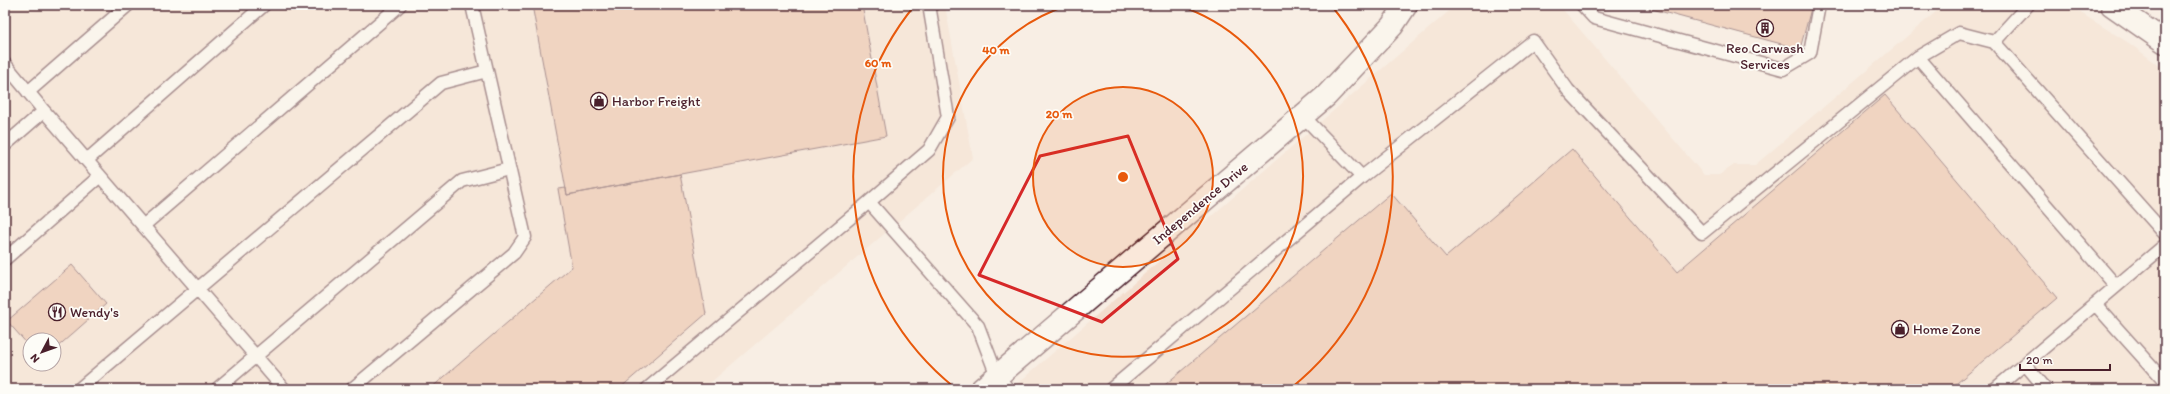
<svg xmlns="http://www.w3.org/2000/svg" width="2170" height="394" font-family="Itim,sans-serif">
  <style>
    .built { fill: #f3ddcd; fill-rule: evenodd }
    .building { fill: #e6b498; stroke: #4a1f2b }
    .lines { fill: none; stroke-linecap: round; stroke-linejoin: round }
    .service-casing { stroke: #4a1f2b; stroke-width: 15 }
    .minor-casing { stroke: #4a1f2b; stroke-width: 25 }
    .tertiary-casing { stroke: #4a1f2b; stroke-width: 25 }
    .service { stroke: #fdfcf7; stroke-width: 12 }
    .minor { stroke: #fdfcf7; stroke-width: 22 }
    .tertiary { stroke: #fdfcf7; stroke-width: 22 }
    .marked { fill: none; stroke: #d62828; stroke-width: 3; stroke-linejoin: round }
    .ring { fill: none; stroke: #e8590c; stroke-width: 2 }
    .labels { text-anchor: middle; stroke-width: 3.5; stroke-linejoin: round; paint-order: stroke }
    .poi-label { font-size: 14px; fill: #4a1f2b; stroke: #fdfcf7; text-anchor: start }
    .street-label { font-size: 14px; fill: #4a1f2b; stroke: #fdfcf7 }
    .centre { fill: #e8590c; stroke: #fdfcf7; stroke-width: 2 }
    .ring-label { font-size: 12px; text-anchor: middle; font-weight: bold; fill: #e8590c; stroke: #fdfcf7; stroke-width: 3.5; stroke-linejoin: round; paint-order: stroke }
  </style>
  <rect width="100%" height="100%" fill="#f8eee4"/>
  <filter id="ink" filterUnits="userSpaceOnUse"><feTurbulence type="fractalNoise" baseFrequency=".025" numOctaves="2"/><feDisplacementMap in="SourceGraphic" scale="8" xChannelSelector="R" yChannelSelector="G"/><feConvolveMatrix kernelMatrix="1 2 1 2 8 2 1 2 1" color-interpolation-filters="sRGB"/></filter>
  <g filter="url(#ink)">
    <!-- built -->
    <path class="built" d="M5 5H945L973 158 703 389H5ZM30 340H54V364H30Z
      M1456 5H1559L1704 175H1719L1734 165H1755L1944 5H2067L2076 10 2129 43 2165 70V389H1011Z"/>
    <!-- building -->
    <path class="building" d="M532 5H862L886 136 567 195Z
      M1637 5H1769L1779 8 1780 5H1812L1800 49Z
      M1885 95 2057 298 1950 389H1160L1391 193 1446 257 1572 149 1677 272Z
      M680 174 706 314 619 389H430L572 267 558 189 566 188 567 195Z
      M72 265 106 304 54 350V340H30V347L7 321Z"/>
    <g class="lines">
      <!-- service casing -->
      <g class="service-casing">
        <path id="service" d="M929 5 948 117 929 150 869 202 978 326 997 376 1008 389
          M1582 5 1594 18 1783 69 1810 53 1819 5
          M1994 42 2028 5
          M1918 57 2116 286
          M5 64 44 111 5 145
          M28 92 128 5
          M44 111 284 389
          M1303 116 1362 177 1533 41 1568 90 1702 233 1918 57 1959 33 1994 42 2165 234
          M87 160 264 5
          M143 226 400 5
          M5 259 100 176
          M2095 304 2165 382
          M2025 364 2046 389
          M79 389 441 83 487 71
          M217 389 462 181 509 169
          M352 389 514 253 525 237 472 5
          M647 389 869 202
          M1111 389 1362 177
          M1995 389 2165 245"/>
      </g>
      <!-- minor casing -->
      <g class="minor-casing">
        <path id="minor" d="M982 389 1326 96 1392 26 1406 5"/>
      </g>
      <!-- tertiary casing -->
      <g class="tertiary-casing">
        <path id="tertiary" d="M2112 5 2165 42"/>
      </g>
      <!-- service -->
      <use href="#service" class="service"/>
      <!-- minor -->
      <use href="#minor" class="minor"/>
      <!-- tertiary -->
      <use href="#tertiary" class="tertiary"/>
    </g>
  </g>
  <!-- marked area -->
  <path d="M0 0H2170V394H0ZM1128 136 1178 259 1102 322 979 275 1040 156Z" fill="#f8eee4" fill-opacity=".55" fill-rule="evenodd"/>
  <path class="marked" d="M1128 136 1178 259 1102 322 979 275 1040 156Z"/>
  <!-- distance rings -->
  <circle cx="1123" cy="177" r="90" fill="#e8590c" fill-opacity=".12"/>
  <g class="ring">
    <circle cx="1123" cy="177" r="90"/>
    <path d="M1177 5A180 180 0 1 1 1069 5"/>
    <path d="M955 388A270 270 0 0 1 915 5M1331 5A270 270 0 0 1 1291 388"/>
  </g>
  <!-- icons -->
  <defs>
    <g id="building-ring" transform="scale(0.9)"><circle r="9.5" fill="#fdfcf7" stroke="#4a1f2b" stroke-width="1.5"/><path d="M-4-6H4V6H1V3H-1V6H-4ZM-2.5-4.3h1.7v1.8h-1.7ZM.8-4.3h1.7v1.8H.8ZM-2.5-1h1.7V.8h-1.7ZM.8-1h1.7V.8H.8Z" fill="#4a1f2b"/></g>
    <g id="shop-ring" transform="scale(0.9)"><circle r="9.5" fill="#fdfcf7" stroke="#4a1f2b" stroke-width="1.5"/><path d="M-5-2.5h2.3a2.7 3.5 0 0 1 5.4 0H5L5.5 6h-11ZM-1.5-2.5h3a1.5 2.3 0 0 0-3 0Z" fill="#4a1f2b"/></g>
    <g id="restaurant-ring" transform="scale(0.9)"><circle r="9.5" fill="#fdfcf7" stroke="#4a1f2b" stroke-width="1.5"/><path d="M-5-6h1v4h1v-4h1v4h1v-4h1v5L-1.5 .5V6h-2V.5L-5-1ZM5-6V6H3V1.5H1.5Q1.5-4 5-6Z" fill="#4a1f2b"/></g>
  </defs>
  <g fill-rule="evenodd">
    <use href="#building-ring" x="1765" y="28"/>
    <use href="#shop-ring" x="599" y="101"/>
    <use href="#restaurant-ring" x="57" y="312"/>
    <use href="#shop-ring" x="1900" y="329"/>
  </g>
  <g class="labels">
    <!-- poi labels -->
    <g class="poi-label">
      <text x="1765" y="53" text-anchor="middle">Reo Carwash<tspan x="1765" dy="16">Services</tspan></text>
      <text x="612" y="106">Harbor Freight</text>
      <text x="70" y="317">Wendy's</text>
      <text x="1913" y="334">Home Zone</text>
    </g>
    <!-- street labels -->
    <g class="street-label">
      <text transform="translate(1200 203) rotate(-40)" y="5">Independence Drive</text>
    </g>
  </g>
  <circle cx="1123" cy="177" r="6" class="centre"/>
  <g class="ring-label">
    <text x="996" y="54">40 m</text>
    <text x="878" y="67">60 m</text>
    <text x="1059" y="118">20 m</text>
  </g>
  <!-- margin -->
  <rect width="2170" height="394" fill="none" stroke="#fdfcf7" stroke-width="20"/>
  <rect x="10" y="10" width="2150" height="374" fill="none" stroke="#4a1f2b" stroke-width="1.5" filter="url(#ink)"/>
  <!-- north arrow -->
  <g transform="translate(42 352) rotate(229)"><circle r="19" fill="#fdfcf7" stroke="#b5a4a5"/>
  <path d="M0-3L7 15L0 10L-7 15Z" fill="#4a1f2b"/>
  <text y="-6" font-size="11" font-weight="bold" text-anchor="middle" fill="#4a1f2b">N</text>
  </g>
  <!-- scale -->
  <path d="M2020 364v6h90v-6" fill="none" stroke="#4a1f2b" stroke-width="2"/>
  <text x="2026" y="364" font-size="12" fill="#4a1f2b" stroke="#fdfcf7" stroke-width="3" paint-order="stroke">20 m</text>
</svg>
